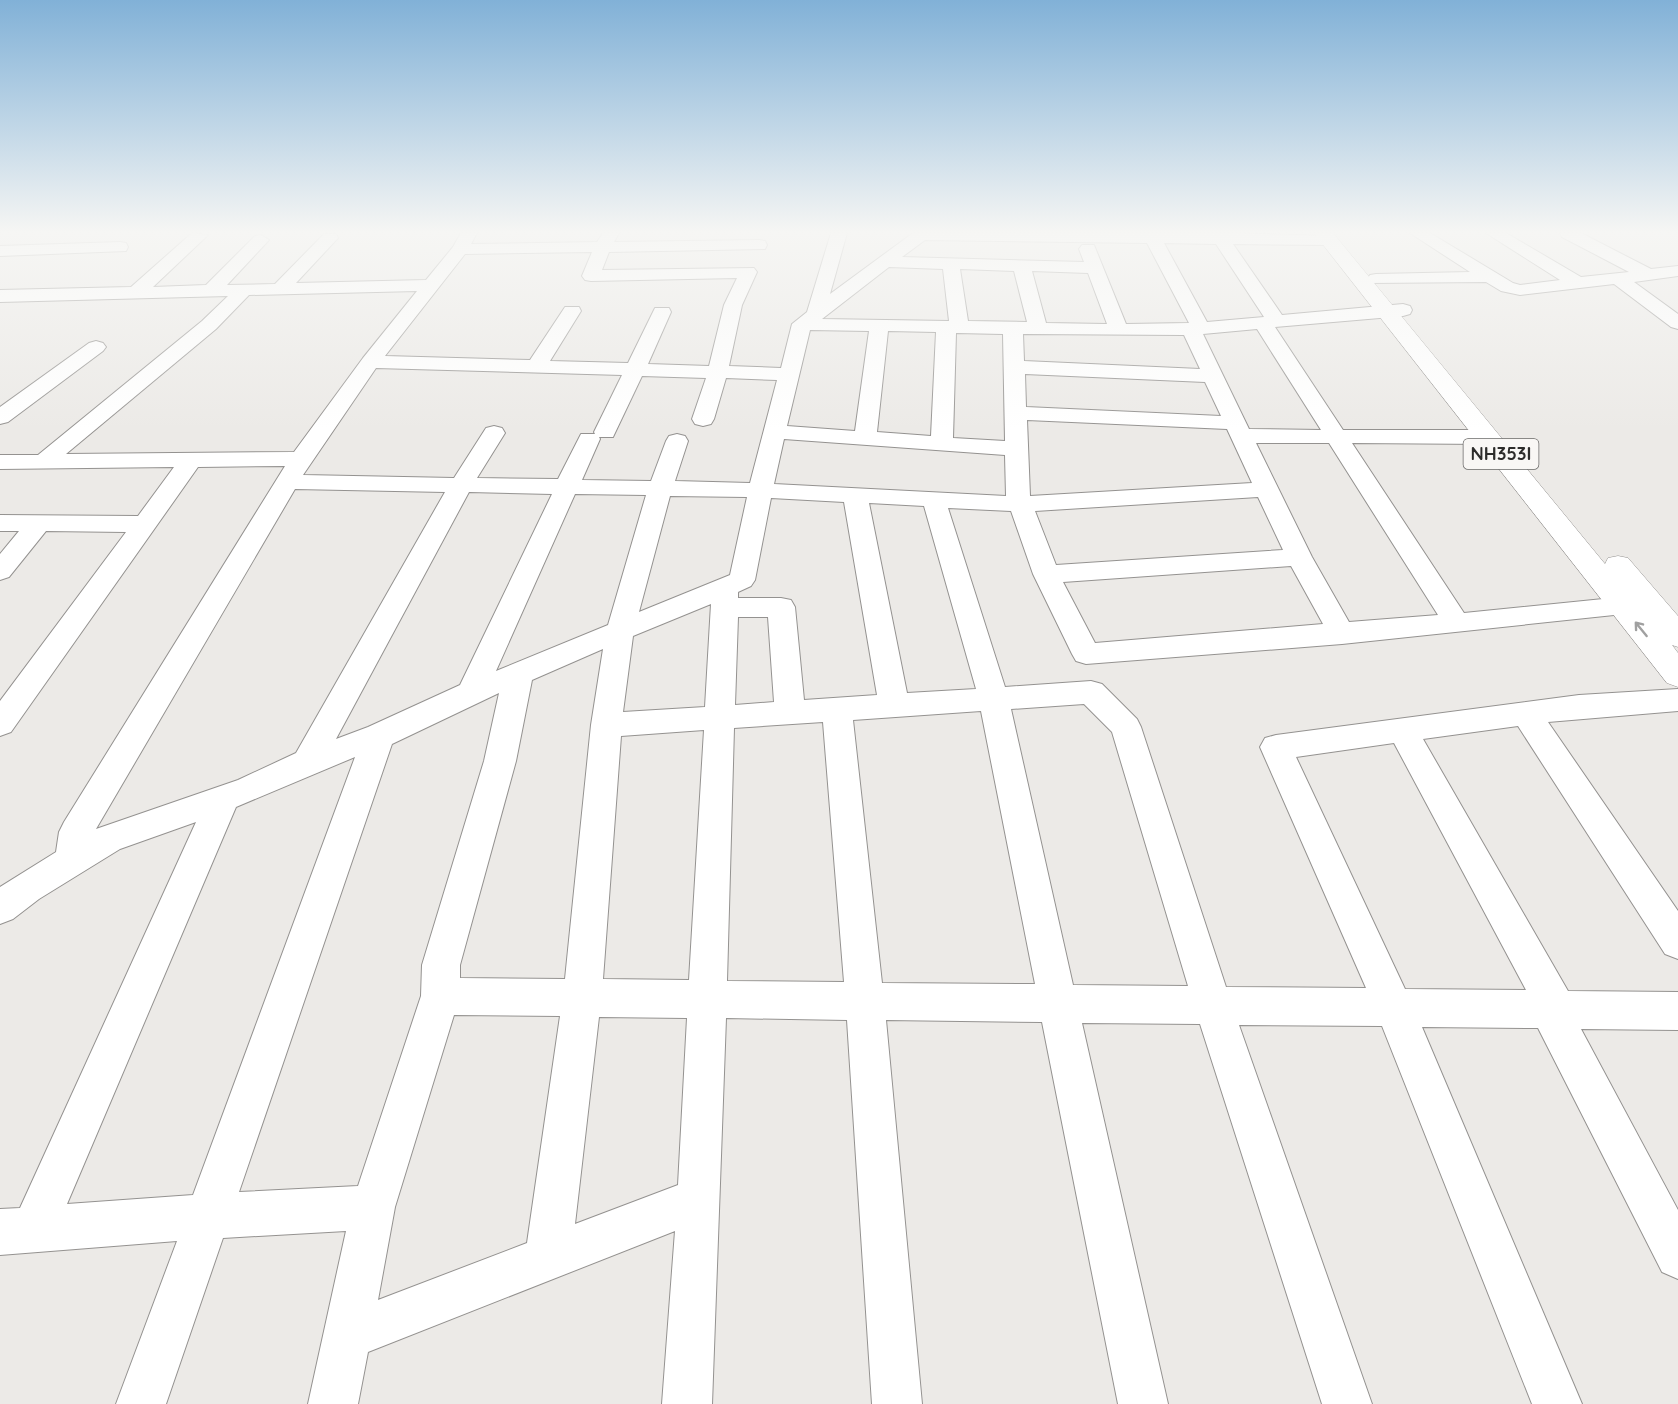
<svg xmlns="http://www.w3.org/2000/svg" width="1678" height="1404" font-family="Quicksand,sans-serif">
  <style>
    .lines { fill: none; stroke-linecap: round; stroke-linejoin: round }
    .minor-casing { stroke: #949290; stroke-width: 2 }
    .highway-casing { stroke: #949290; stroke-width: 1 }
    .minor { fill: #fff; fill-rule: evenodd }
    .highway { fill: #fff; fill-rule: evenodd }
    .oneway { stroke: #a0a0a0 }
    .labels { text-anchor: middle; stroke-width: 4.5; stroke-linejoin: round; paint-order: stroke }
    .shield { fill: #f9f7f5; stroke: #6a6968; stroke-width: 1.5 }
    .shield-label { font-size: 18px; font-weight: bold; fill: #2d2c2b }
  </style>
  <rect width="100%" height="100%" fill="#eceae7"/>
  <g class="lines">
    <!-- minor casing -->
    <g class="minor-casing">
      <path id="minor" d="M192 233 208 235 153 287 206 285 255 236 261 235 269 240 227 285 275 284 324 234H336L338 238 296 283 426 280 453 247 461 233H477L471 244 597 242 603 233H619L614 242 759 240 765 241 767 245 765 249 609 252 602 270 754 268 757 272 742 305 729 366 781 368 792 324 807 312 831 233H847L830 294 913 233H1225L1335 236 1337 240 1335 244 1329 245 1233 244 1282 315 1403 304 1410 306 1412 310 1410 314 1403 316 1275 327 1343 430H1487L1495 432 1498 437 1495 442 1487 444 1352 443 1464 613 1623 597 1633 599 1637 606 1633 613 1342 644 1086 664 1076 661 1072 654 1033 574 1011 511 948 508 1005 687 1091 681 1102 684 1137 719 1141 727 1226 987 1366 988 1260 747 1265 738 1276 735 1579 695 1678 689V711L1548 722 1678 911V959L1665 954 1518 726 1423 739 1568 991 1678 992V1030L1581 1029 1678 1210V1279L1662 1272 1538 1028 1422 1027 1582 1404H1532L1382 1026 1239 1025 1372 1404H1322L1200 1024 1082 1023 1168 1404H1118L1042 1022 886 1020 922 1404H872L847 1020 726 1018 712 1404H662L675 1231 368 1352 358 1404H308L346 1231 223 1238 166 1404H116L177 1241 0 1255V1209L20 1208 196 822 120 849 39 899 13 919 0 924V887L56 852 59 832 64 822 285 466 198 467 11 732 0 736V701L126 532 46 531 9 577 0 580V554L19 531H0V515L138 516 174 467 0 469V455H38L202 321 228 296 0 302V290L131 287ZM925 240 1147 243 1189 323 1126 324 1094 245H1082L1079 249 1084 262 902 257ZM1164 243 1216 244 1264 317 1207 322ZM592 252 582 276 585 280 591 281 737 278 724 305 709 366 648 364 671 312 669 308H655L653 312 628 363 550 361 581 311 579 307H565L530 360 385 356 465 254ZM889 267 943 269 949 321 822 319ZM960 269 1014 271 1027 322 968 321ZM1032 271 1088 273 1107 324 1046 323ZM417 291 363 358 294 452 66 454 216 329 249 295ZM1257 329 1321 430 1249 429 1203 334ZM810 330 869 331 855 431 787 426ZM888 331 936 332 931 436 877 432ZM956 333 1003 334 1005 441 953 438ZM1023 334 1184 335 1200 369 1024 361ZM376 368 622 375 594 432 595 434H581L558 479 477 478 505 433 502 428 494 426 486 428 454 478 303 475ZM1025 374 1205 382 1221 416 1026 407ZM642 376 706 378 692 419 695 424 703 426 711 424 714 419 726 378 777 380 750 483 675 481 688 441 685 436 677 434 669 436 666 441 651 481 582 480 600 439 599 437H613ZM1027 420 1227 429 1252 483 1030 496ZM784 439 1005 455 1006 496 774 484ZM1256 443H1329L1438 615 1349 622 1312 557ZM295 489 445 492 296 753 238 780 96 829ZM469 492 552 494 460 685 368 727 336 739ZM575 494 646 495 608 625 496 671ZM670 496 747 497 730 575 639 612ZM1258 497 1283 550 1056 565 1035 511ZM771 498 844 502 877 695 804 700 795 607 791 600 781 598H738V592L751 586 755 580ZM869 503 924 506 976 689 907 693ZM1291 566 1323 624 1095 643 1063 582ZM711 604 705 707 623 712 633 636ZM738 617H768L774 702 735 705ZM603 649 591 725 565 979 460 978V965L516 761 532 680ZM499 693 484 761 422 965 421 996 358 1186 239 1192 392 744ZM1084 704 1112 732 1188 986 1073 985 1011 709ZM981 711 1035 984 882 983 853 720ZM823 722 844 982 727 981 734 728ZM704 730 689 980 603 979 621 736ZM1394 743 1526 990 1405 989 1296 757ZM355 757 193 1195 67 1204 236 807ZM454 1015 560 1016 527 1243 378 1300 395 1207ZM599 1017 687 1018 678 1185 575 1224Z
        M1410 233H1430L1513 283 1520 285 1560 280 1486 233H1506L1581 277 1629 272 1562 237 1560 233H1581L1651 269 1678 266V276L1634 282 1678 314V329L1671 327 1614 284 1520 295 1501 291 1486 282 1370 283 1367 279 1370 275 1376 274 1470 272Z
        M120 242 126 243 128 247 126 251 0 256V246Z
        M96 341 103 343 106 347 103 351 8 422 0 424V407L89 343Z"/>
    </g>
    <!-- highway casing -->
    <g class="highway-casing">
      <path id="highway" d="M1314 233H1333L1605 564 1608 558 1618 556 1628 558 1678 616V647L1672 645 1678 653V687L1667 683Z"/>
    </g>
    <!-- minor -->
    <use href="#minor" class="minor"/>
    <!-- highway -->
    <use href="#highway" class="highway"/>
  </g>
  <!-- one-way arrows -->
  <defs><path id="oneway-shaft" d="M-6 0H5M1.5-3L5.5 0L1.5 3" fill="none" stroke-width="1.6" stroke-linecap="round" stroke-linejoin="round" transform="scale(1.5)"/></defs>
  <use class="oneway" href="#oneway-shaft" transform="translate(1641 629) rotate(-129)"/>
  <!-- sky -->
  <linearGradient id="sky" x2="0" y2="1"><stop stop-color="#81b1d7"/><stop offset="0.54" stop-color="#f6f6f4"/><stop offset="1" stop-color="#f6f6f4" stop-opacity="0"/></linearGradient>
  <rect width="1678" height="430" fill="url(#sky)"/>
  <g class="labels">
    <!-- shield labels -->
    <rect class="shield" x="1463.5" y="439" width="75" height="30" rx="4.5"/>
    <g class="shield-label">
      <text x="1501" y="460">NH353I</text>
    </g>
  </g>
</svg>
